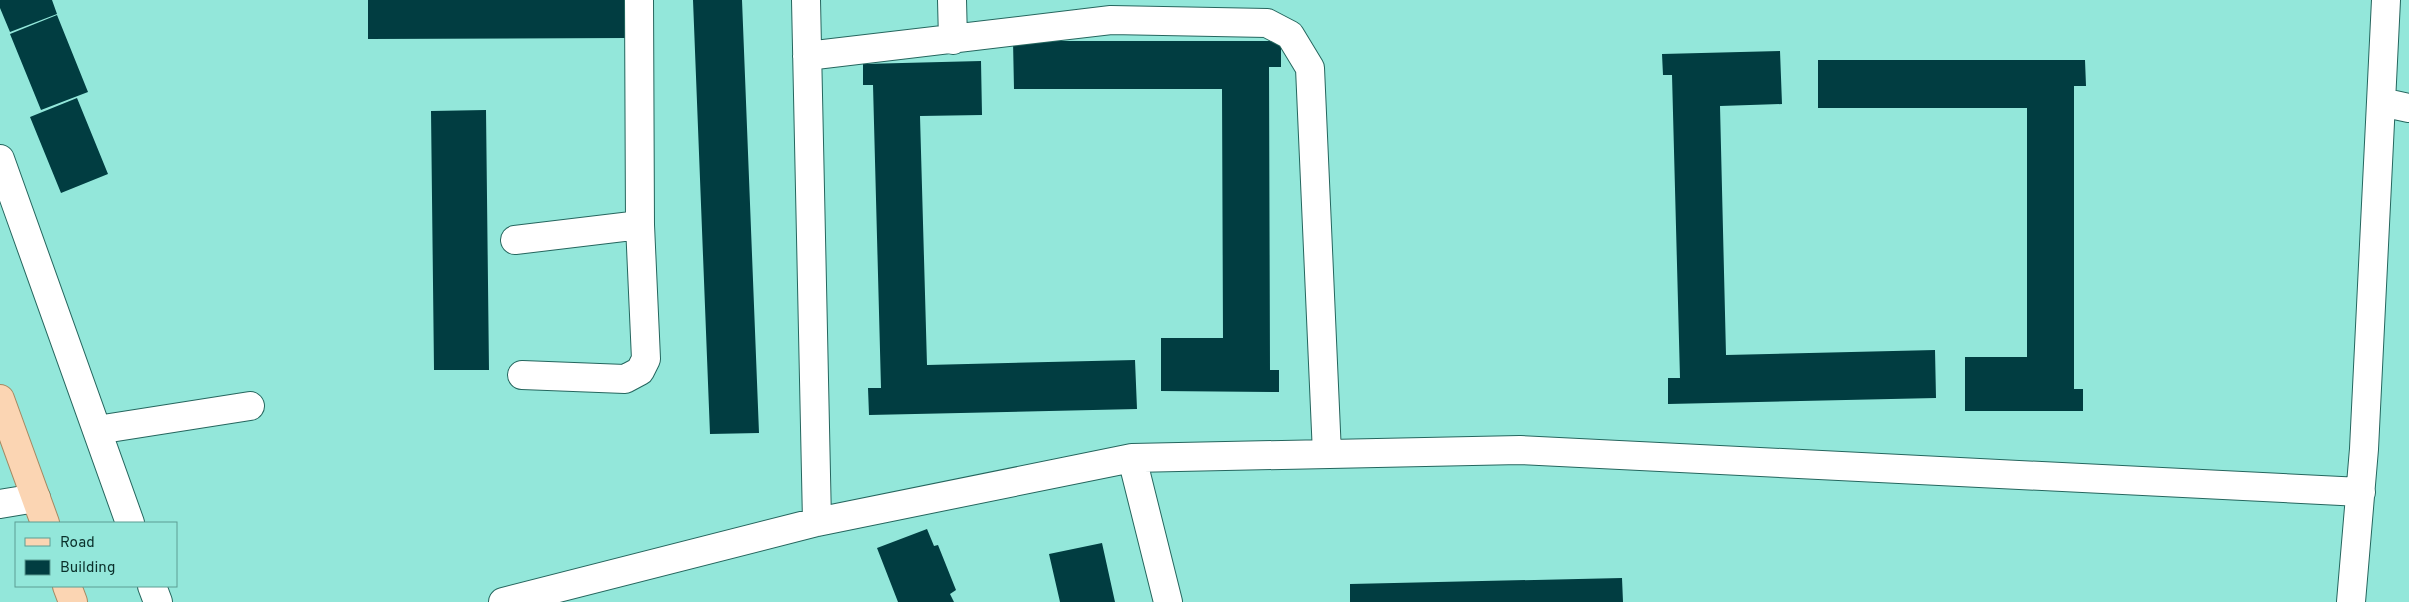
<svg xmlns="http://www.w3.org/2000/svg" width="2409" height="602" font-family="Overpass,sans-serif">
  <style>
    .building { fill: #013d41 }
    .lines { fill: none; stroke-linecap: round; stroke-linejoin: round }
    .minor-casing { stroke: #25665e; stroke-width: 30 }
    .major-casing { stroke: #a58962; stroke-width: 30 }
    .minor { stroke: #fff; stroke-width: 28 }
    .major { stroke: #fbd5b3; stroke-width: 28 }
  </style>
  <rect width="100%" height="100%" fill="#93e7da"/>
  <!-- building -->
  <path class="building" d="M0 0H52L57 14 10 32 0 8Z
    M368 0H626V38L368 39Z
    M693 0H742L759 433 710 434Z
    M57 15 88 92 41 110 10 34Z
    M1013 41H1281V67H1269L1270 370H1279V392L1161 391V338H1223L1222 89H1014Z
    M1780 51 1782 104 1720 106 1726 355 1935 350 1936 398 1668 404V378H1680L1672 75H1663L1662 54Z
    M1818 60H2085L2086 86H2074V389H2083V411H1965V357H2027V108H1818Z
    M981 61 982 115 920 116 927 365 1135 360 1137 409 869 415 868 388H881L873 85H863V64Z
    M77 98 108 174 61 193 30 117Z
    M486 110 489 370H434L431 111Z
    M927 529 934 546 938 545 956 590 950 594 954 602H898L877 548Z
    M1102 543 1115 602H1060L1049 554Z
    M1622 578 1623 602H1350V584Z"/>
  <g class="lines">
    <!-- minor casing -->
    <g class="minor-casing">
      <path id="minor" d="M806 0 817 522
        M952 0 953 40
        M807 56 1111 20 1267 23 1290 35 1310 68 1327 454
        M2381 102 2409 108
        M0 159 130 523
        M515 240 640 225
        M522 375 625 379 640 371 646 359 640 225 639 0
        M97 430 250 406
        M1132 458 1168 602
        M0 504 36 498
        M152 586 158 602
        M503 602 817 522 1132 458 1520 450 2361 492
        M2351 602 2364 449 2386 0"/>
    </g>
    <!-- major casing -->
    <g class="major-casing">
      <path id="major" d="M0 399 45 523
        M67 586 73 602"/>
    </g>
    <!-- minor -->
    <use href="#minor" class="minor"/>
    <!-- major -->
    <use href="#major" class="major"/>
  </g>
  <!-- legend -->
  <rect x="15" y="522" width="162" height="65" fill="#93e7da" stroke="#5d9e94"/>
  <rect x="25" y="538" width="25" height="8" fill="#fbd5b3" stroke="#5d9e94"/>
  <text x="60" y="547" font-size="15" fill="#0b302b">Road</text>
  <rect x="25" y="560" width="25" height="15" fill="#013d41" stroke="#5d9e94"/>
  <text x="60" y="572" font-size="15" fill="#0b302b">Building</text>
</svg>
